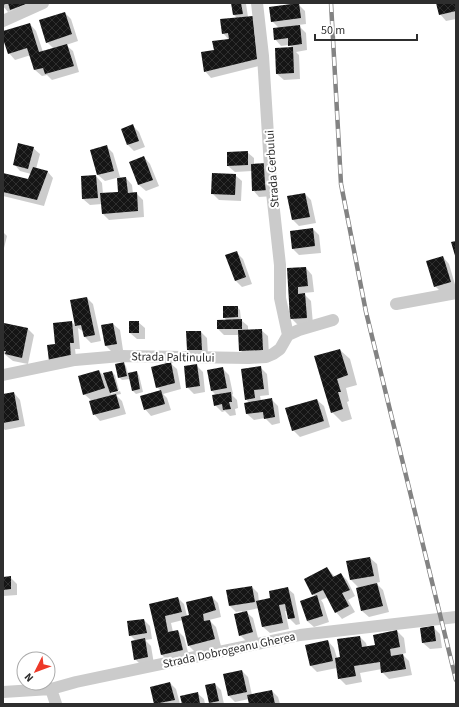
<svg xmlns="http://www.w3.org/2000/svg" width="459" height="707" font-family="'Source Sans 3',sans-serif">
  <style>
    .shadow { fill: #0003 }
    .building { fill: url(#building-cross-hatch) }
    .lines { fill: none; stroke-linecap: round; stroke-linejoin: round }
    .minor { stroke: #cbcbcb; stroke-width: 12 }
    .rail-casing { stroke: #838383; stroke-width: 4.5 }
    .rail { stroke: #fff; stroke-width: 3; stroke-dasharray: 9; stroke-linecap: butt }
    .labels { text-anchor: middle; stroke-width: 4; stroke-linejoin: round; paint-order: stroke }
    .street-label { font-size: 12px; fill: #2e2e2e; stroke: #fff }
  </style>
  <defs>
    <pattern id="building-cross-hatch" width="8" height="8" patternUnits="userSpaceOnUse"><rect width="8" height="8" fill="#151515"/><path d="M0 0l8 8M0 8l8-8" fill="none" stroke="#2f2f2f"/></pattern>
  </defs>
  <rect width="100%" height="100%" fill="#fff"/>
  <!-- shadow -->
  <path class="shadow" d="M3 3H29L8 12 3 6Z
    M232 3 246 4 248 17 263 65 211 78 205 71 215 51 229 40 223 33 238 19 234 15Z
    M437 3H456V19L446 21 440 14Z
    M298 4 305 11 306 24 298 25 306 33 307 50 296 52 299 55 300 79 284 80 277 74 293 48 289 45 281 46 275 39 279 28 272 21Z
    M65 13 71 19 78 41 66 45 73 51 79 72 52 80 47 75 42 76 35 70 31 55 15 60 9 53 3 33 30 24 36 31 43 52 54 49 47 42Z
    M133 126 139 132 145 147 134 151 128 145 122 130Z
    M106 146 113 153 120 177 105 181 98 175 92 151Z
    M33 148 40 154 36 169 47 171 53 178 44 206 3 196V174L28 180 31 174 20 171 14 164Z
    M247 152 254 158V165L274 196 259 197 253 190 252 171 235 172 228 166Z
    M144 157 150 164 159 186 146 191 139 185 131 162Z
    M235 175 242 181 241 201 219 200 212 193Z
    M96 176 102 183 103 194 119 192 126 178 132 185 133 194 136 193 143 200 144 217 109 220 103 214 102 204 90 205 83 199Z
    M305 194 311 200 316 223 299 226 293 220Z
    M313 229 319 235 321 253 299 255 293 249Z
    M3 232 7 236 4 248 3 247Z
    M236 252 243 259 252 284 242 287 236 281 227 256Z
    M443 257 449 264 456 288 442 293 435 286Z
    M306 268 312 275 314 292 303 293 311 301 313 324 298 325 291 318 288 269Z
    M87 298 93 304 101 341 91 343 85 337 84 332 78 328 80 349H75L77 365 57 345 71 322 76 326 71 301Z
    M237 307 240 310 241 320 248 326V330H261L268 336 269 356 247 357 240 350 239 335H224L218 329V321H227L224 317Z
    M130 322H138L145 328V339H137L130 333Z
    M5 324 28 329 34 335 28 364 13 361 3 353V334Z
    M113 324 120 330 123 350 112 352 106 346Z
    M201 332 207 338 208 356H195L188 350Z
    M340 350 350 359 357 385 346 388 349 401 347 402 352 419 342 422 332 412Z
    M123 363 126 366 128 374 136 372 139 375 143 392 136 394 133 391 130 379 122 380 119 377Z
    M170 363 177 369 181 389 163 394 167 398 171 410 151 416 145 409 161 391 157 387Z
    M196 365 203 372 205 392 194 394 187 387Z
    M260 367 267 374 269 395 260 396 261 401 271 399 278 406 280 423 272 425 265 418 254 420 247 414 249 403 246 399Z
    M222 368 229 375 233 394 232 395 237 400 238 408 235 409 236 415 230 416 225 411 222 412 215 405 217 396 212 391 208 371Z
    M99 371 106 378 112 372 115 375 119 390 111 392V394L120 391 121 394 116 395 122 401 126 414 100 421 94 414 92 401 84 394Z
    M14 393 20 400 25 426 5 430 3 428V395Z
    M317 400 324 406 330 427 300 437 293 430Z
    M370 558 377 564 380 582 376 583 383 590 389 612 369 617 362 611 359 588 351 580 347 562Z
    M327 568 335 577 341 574 347 580 355 596 348 600 355 612 342 619 336 612 328 597 321 600 323 603 329 622 314 627 307 621 315 597 305 580Z
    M10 577 17 584V595L3 596V578Z
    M252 587 258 593 259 602 271 599 287 588 294 594 300 624 296 625 289 618 288 611H285L289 629 270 633 263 627 259 608 245 611 253 618 258 638 247 642 240 635 242 611 236 612 230 606 227 591Z
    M212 597 218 603 221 617 209 620 216 627 221 646 195 652 189 646 183 620 171 623 173 632 178 631 184 637 189 656 168 661 162 655 150 605 178 598 184 604 187 616H190Z
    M144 620 150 626 152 639 145 640 151 646 154 664 142 666 135 659 136 641 130 635Z
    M433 627 440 634 442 648 430 649 423 643Z
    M397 631 404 638 406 653 402 654 409 661 412 675 389 679 382 672V669L360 673 362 682 346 685 339 678 337 668 317 672 311 666 328 641 334 648 337 658 342 657 360 637 366 643 367 647 376 646Z
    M242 671 248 677 252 695 272 691 278 697 280 704H250L249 699 235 702 229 696Z
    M170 683 176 689 180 704H155L151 688Z
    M215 684 221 690 224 704H211L210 702Z
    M197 693 204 699 205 704H183Z"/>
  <!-- building -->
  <path class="building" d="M3 3H29L10 10 8 3 3 5Z
    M231 3H241L243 14 233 15Z
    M299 3 301 18 271 22 269 7Z
    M436 3H456V11L439 15Z
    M65 12 72 34 46 43 39 20Z
    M253 16 257 59 204 72 201 52 214 50 212 41 229 39 228 33 222 34 220 19Z
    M30 23 39 52 67 44 74 66 45 74 43 68 34 70 27 48 8 54 3 39V31Z
    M300 25 302 44 288 46V38L274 40 273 28Z
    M293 47 294 73 276 74 275 48Z
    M133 124 139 141 127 145 121 129Z
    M18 143 34 147 28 169 13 165Z
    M107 145 114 171 97 175 90 150Z
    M248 151V165L227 166V152Z
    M144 156 153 180 138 185 129 162Z
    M267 163 268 190 252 191 251 164Z
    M33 167 48 171 37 200 3 192V173L28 179Z
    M212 173 236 174 235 195 211 194Z
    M96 175 98 198 82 199 81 176Z
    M126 177 128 193 137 192 138 211 102 214 100 193 118 192 117 178Z
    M305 193 310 217 292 220 287 196Z
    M313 228 315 246 292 249 290 231Z
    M456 241V259L451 242Z
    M237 251 246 277 235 281 225 255Z
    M443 256 451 282 434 287 426 261Z
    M306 267 308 286 298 287V294L305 293 307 318 290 319 287 268Z
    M87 297 95 335 84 337 81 325 75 326 70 300Z
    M223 306H238V317L223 318Z
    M242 319V329H217V320Z
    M72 321 74 343H70L71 359 49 361 47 345 55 344 53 323Z
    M129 321H139V333H129Z
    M4 323 28 328 22 358 5 354 6 351H3Z
    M113 323 117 344 105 346 101 325Z
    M262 329 263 350 239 351 238 330Z
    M186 331H201L202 350H187Z
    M340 349 348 375 337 379 341 392H338L343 409 331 413 314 356Z
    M124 362 127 376 118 378 115 364Z
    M171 362 175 383 156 388 151 367Z
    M197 364 200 386 186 388 184 366Z
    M261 366 264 389 254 390 255 398 245 400 241 369Z
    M223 367 227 388 211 391 207 370Z
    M99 370 105 388 83 395 78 376Z
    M112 371 118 391 110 393 103 373Z
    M137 371 140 389 132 391 128 373Z
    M161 390 165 404 144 410 140 396Z
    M14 392 19 420 3 423V394Z
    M231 392 232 402H229L231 409 223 410 222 404 214 406 212 395Z
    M116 394 120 408 93 415 89 401Z
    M272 398 275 417 264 419 263 412 246 414 244 403Z
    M317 399 324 421 292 431 285 408Z
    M370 557 374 576 350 580 346 561Z
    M327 567 333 577 341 573 350 590 342 593 349 606 335 613 323 590 312 595 304 579Z
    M11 576V589L3 590V577Z
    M377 583 383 606 361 611 356 588Z
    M252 586 255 602 229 606 226 590Z
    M288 587 295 618 288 619 285 604 279 605 283 623 262 627 256 601 270 598 269 591Z
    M317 595 323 616 307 621 300 601Z
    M212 596 216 610 203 614 204 621 210 620 215 639 188 646 181 617 189 615 186 602Z
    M178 597 182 612 165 616 168 632 178 630 183 650 161 655 149 604Z
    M247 611 253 632 239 636 234 614Z
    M144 619 147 633 129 636 127 621Z
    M432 626H434L436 641 422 643 420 628Z
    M397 630 400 647 390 649 391 656 403 654 406 669 381 673 380 662 354 666 356 676 338 679 335 658 340 657 337 639 360 636 362 647 375 645 373 635Z
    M145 638 148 657 134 660 131 641Z
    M328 640 333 661 310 666 305 645Z
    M242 670 247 692 228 696 223 674Z
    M170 682 175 700 154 704 150 687Z
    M215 683 219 701 209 703 205 685Z
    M272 690 275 704H249L247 695Z
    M198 692 200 704H182L180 696Z"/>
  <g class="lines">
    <!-- minor -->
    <path class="minor" d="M257 3 263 56 271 183 280 265V298L288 335
      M3 21 43 3
      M396 304 456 293
      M3 375 75 360 121 356 249 358 266 357 273 354 280 349 288 335 299 330 333 320
      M51 689 56 704
      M3 692 51 689 76 682 300 635 456 617"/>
    <!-- rail casing -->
    <g class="rail-casing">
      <path id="rail" d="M331 3 341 184 366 312 456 680"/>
    </g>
    <!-- rail -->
    <use href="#rail" class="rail"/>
  </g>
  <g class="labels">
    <!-- street labels -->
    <g class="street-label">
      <text transform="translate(272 169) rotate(-94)" y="4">Strada Cerbului</text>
      <text transform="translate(173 357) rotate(1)" y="4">Strada Paltinului</text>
      <text transform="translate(229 650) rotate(-12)" y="4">Strada Dobrogeanu Gherea</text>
    </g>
  </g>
  <!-- border -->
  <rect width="459" height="707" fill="none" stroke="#2e2e2e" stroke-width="8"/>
  <!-- north arrow -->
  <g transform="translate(36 671) rotate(228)"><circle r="19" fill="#ffffff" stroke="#ababab"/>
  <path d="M0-3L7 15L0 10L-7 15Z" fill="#ed3828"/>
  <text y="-6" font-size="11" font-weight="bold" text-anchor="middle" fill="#2e2e2e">N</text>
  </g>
  <!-- scale -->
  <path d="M315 34v6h102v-6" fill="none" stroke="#2e2e2e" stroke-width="2"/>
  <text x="321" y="34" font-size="12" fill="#2e2e2e" stroke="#ffffff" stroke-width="3" paint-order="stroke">50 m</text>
</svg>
